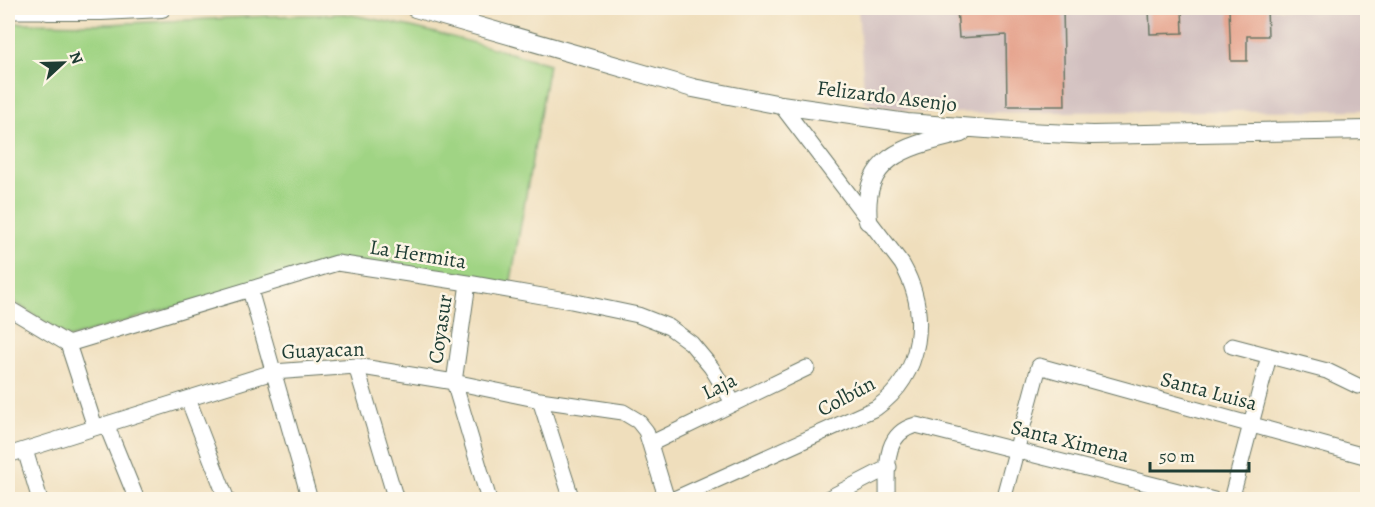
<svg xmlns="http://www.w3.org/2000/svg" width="1375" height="507" font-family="Alegreya,serif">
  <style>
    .industrial { fill: #d1bfbf }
    .green { fill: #a0d484; stroke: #60885c; stroke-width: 1.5 }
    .building { fill: #e5a28c }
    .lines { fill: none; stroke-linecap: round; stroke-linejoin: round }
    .minor-casing { stroke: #687564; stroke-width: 17 }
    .tertiary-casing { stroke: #687564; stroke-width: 20 }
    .minor { stroke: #fff; stroke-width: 15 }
    .tertiary { stroke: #fff; stroke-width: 18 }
    .labels { text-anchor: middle; stroke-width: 5; stroke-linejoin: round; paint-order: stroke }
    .street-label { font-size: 21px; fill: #1f3d34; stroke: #fcf5e5 }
  </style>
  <rect width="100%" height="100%" fill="#fcf5e5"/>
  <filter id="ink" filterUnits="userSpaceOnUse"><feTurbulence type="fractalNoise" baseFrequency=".0167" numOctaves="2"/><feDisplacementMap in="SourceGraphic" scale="12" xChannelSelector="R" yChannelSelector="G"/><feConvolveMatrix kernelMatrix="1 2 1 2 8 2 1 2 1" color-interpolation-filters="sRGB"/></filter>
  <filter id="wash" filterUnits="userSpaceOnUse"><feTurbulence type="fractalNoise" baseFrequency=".008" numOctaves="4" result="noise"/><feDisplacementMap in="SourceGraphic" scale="24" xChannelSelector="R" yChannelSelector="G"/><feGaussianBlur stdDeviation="1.35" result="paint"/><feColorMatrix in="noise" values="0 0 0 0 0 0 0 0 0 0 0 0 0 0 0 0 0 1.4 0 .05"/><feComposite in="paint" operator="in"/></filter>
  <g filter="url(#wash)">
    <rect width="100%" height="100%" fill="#efdebc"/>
    <!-- industrial -->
    <path class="industrial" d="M858 8H1367V110L926 113 865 103Z"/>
    <!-- green -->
    <path class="green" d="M345 14C415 25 482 45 549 64L510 286 339 259 69 338 8 298V23L109 24 271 16Z"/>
    <g id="blocks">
      <!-- building -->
      <path class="building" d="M957 8H1063L1065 106H1007L1006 35 959 38Z
        M1149 8H1182L1183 33 1150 34Z
        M1229 8H1267L1268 36H1247V61H1231Z"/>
    </g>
  </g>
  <g filter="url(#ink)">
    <use href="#blocks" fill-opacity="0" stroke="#687564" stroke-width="1.5"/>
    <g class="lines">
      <!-- minor casing -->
      <g class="minor-casing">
        <path id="minor" d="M8 11H47
          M468 283 454 382 489 500
          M250 290 310 500
          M8 308 68 344 337 263 468 283 571 301 638 315 669 327 691 343 711 367 733 402
          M68 344 95 427
          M1232 346 1327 371 1358 386
          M356 366 396 500
          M188 399 227 500
          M540 400 572 500
          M106 424 137 500
          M650 444 807 368
          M25 450 40 500
          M8 455 273 372 356 366 454 382 540 400 623 412 638 421 646 431 667 500
          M672 500 876 408C923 375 930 313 902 264L781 105
          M825 500 889 467
          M887 500C888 471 881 434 916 425L1214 500
          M1003 500 1039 366 1368 457
          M1231 500 1269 356"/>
      </g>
      <!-- tertiary casing -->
      <g class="tertiary-casing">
        <path id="tertiary" d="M47 8V11H101L162 8
          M415 8 693 88 781 105 907 123 1027 132 1092 135 1368 130
          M868 221C861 154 910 146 961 133"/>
      </g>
      <!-- minor -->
      <use href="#minor" class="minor"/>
      <!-- tertiary -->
      <use href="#tertiary" class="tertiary"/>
    </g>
  </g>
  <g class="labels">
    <!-- street labels -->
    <g class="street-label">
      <text transform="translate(887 96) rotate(7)" y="7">Felizardo Asenjo</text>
      <text transform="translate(418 254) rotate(9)" y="7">La Hermita</text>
      <text transform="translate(440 329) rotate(-82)" y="7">Coyasur</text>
      <text transform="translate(323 350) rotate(-2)" y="7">Guayacan</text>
      <text transform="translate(719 386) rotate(-26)" y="7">Laja</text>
      <text transform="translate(1209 391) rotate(15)" y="7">Santa Luisa</text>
      <text transform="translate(846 396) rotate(-28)" y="7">Colbún</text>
      <text transform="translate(1070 441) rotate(14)" y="7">Santa Ximena</text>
    </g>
  </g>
  <!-- margin -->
  <rect width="1375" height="507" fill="none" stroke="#fcf5e5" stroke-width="30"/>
  <!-- north arrow -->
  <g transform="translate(63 63) rotate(68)" stroke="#fcf5e5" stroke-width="4.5" paint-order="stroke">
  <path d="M0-4.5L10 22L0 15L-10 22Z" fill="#1f3d34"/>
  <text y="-9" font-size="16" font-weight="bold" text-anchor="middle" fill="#1f3d34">N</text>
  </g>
  <!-- scale -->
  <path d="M1150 462v9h99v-9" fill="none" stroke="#1f3d34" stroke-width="3"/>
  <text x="1159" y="462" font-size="18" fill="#1f3d34" stroke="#fcf5e5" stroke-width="4.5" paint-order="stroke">50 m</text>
</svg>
